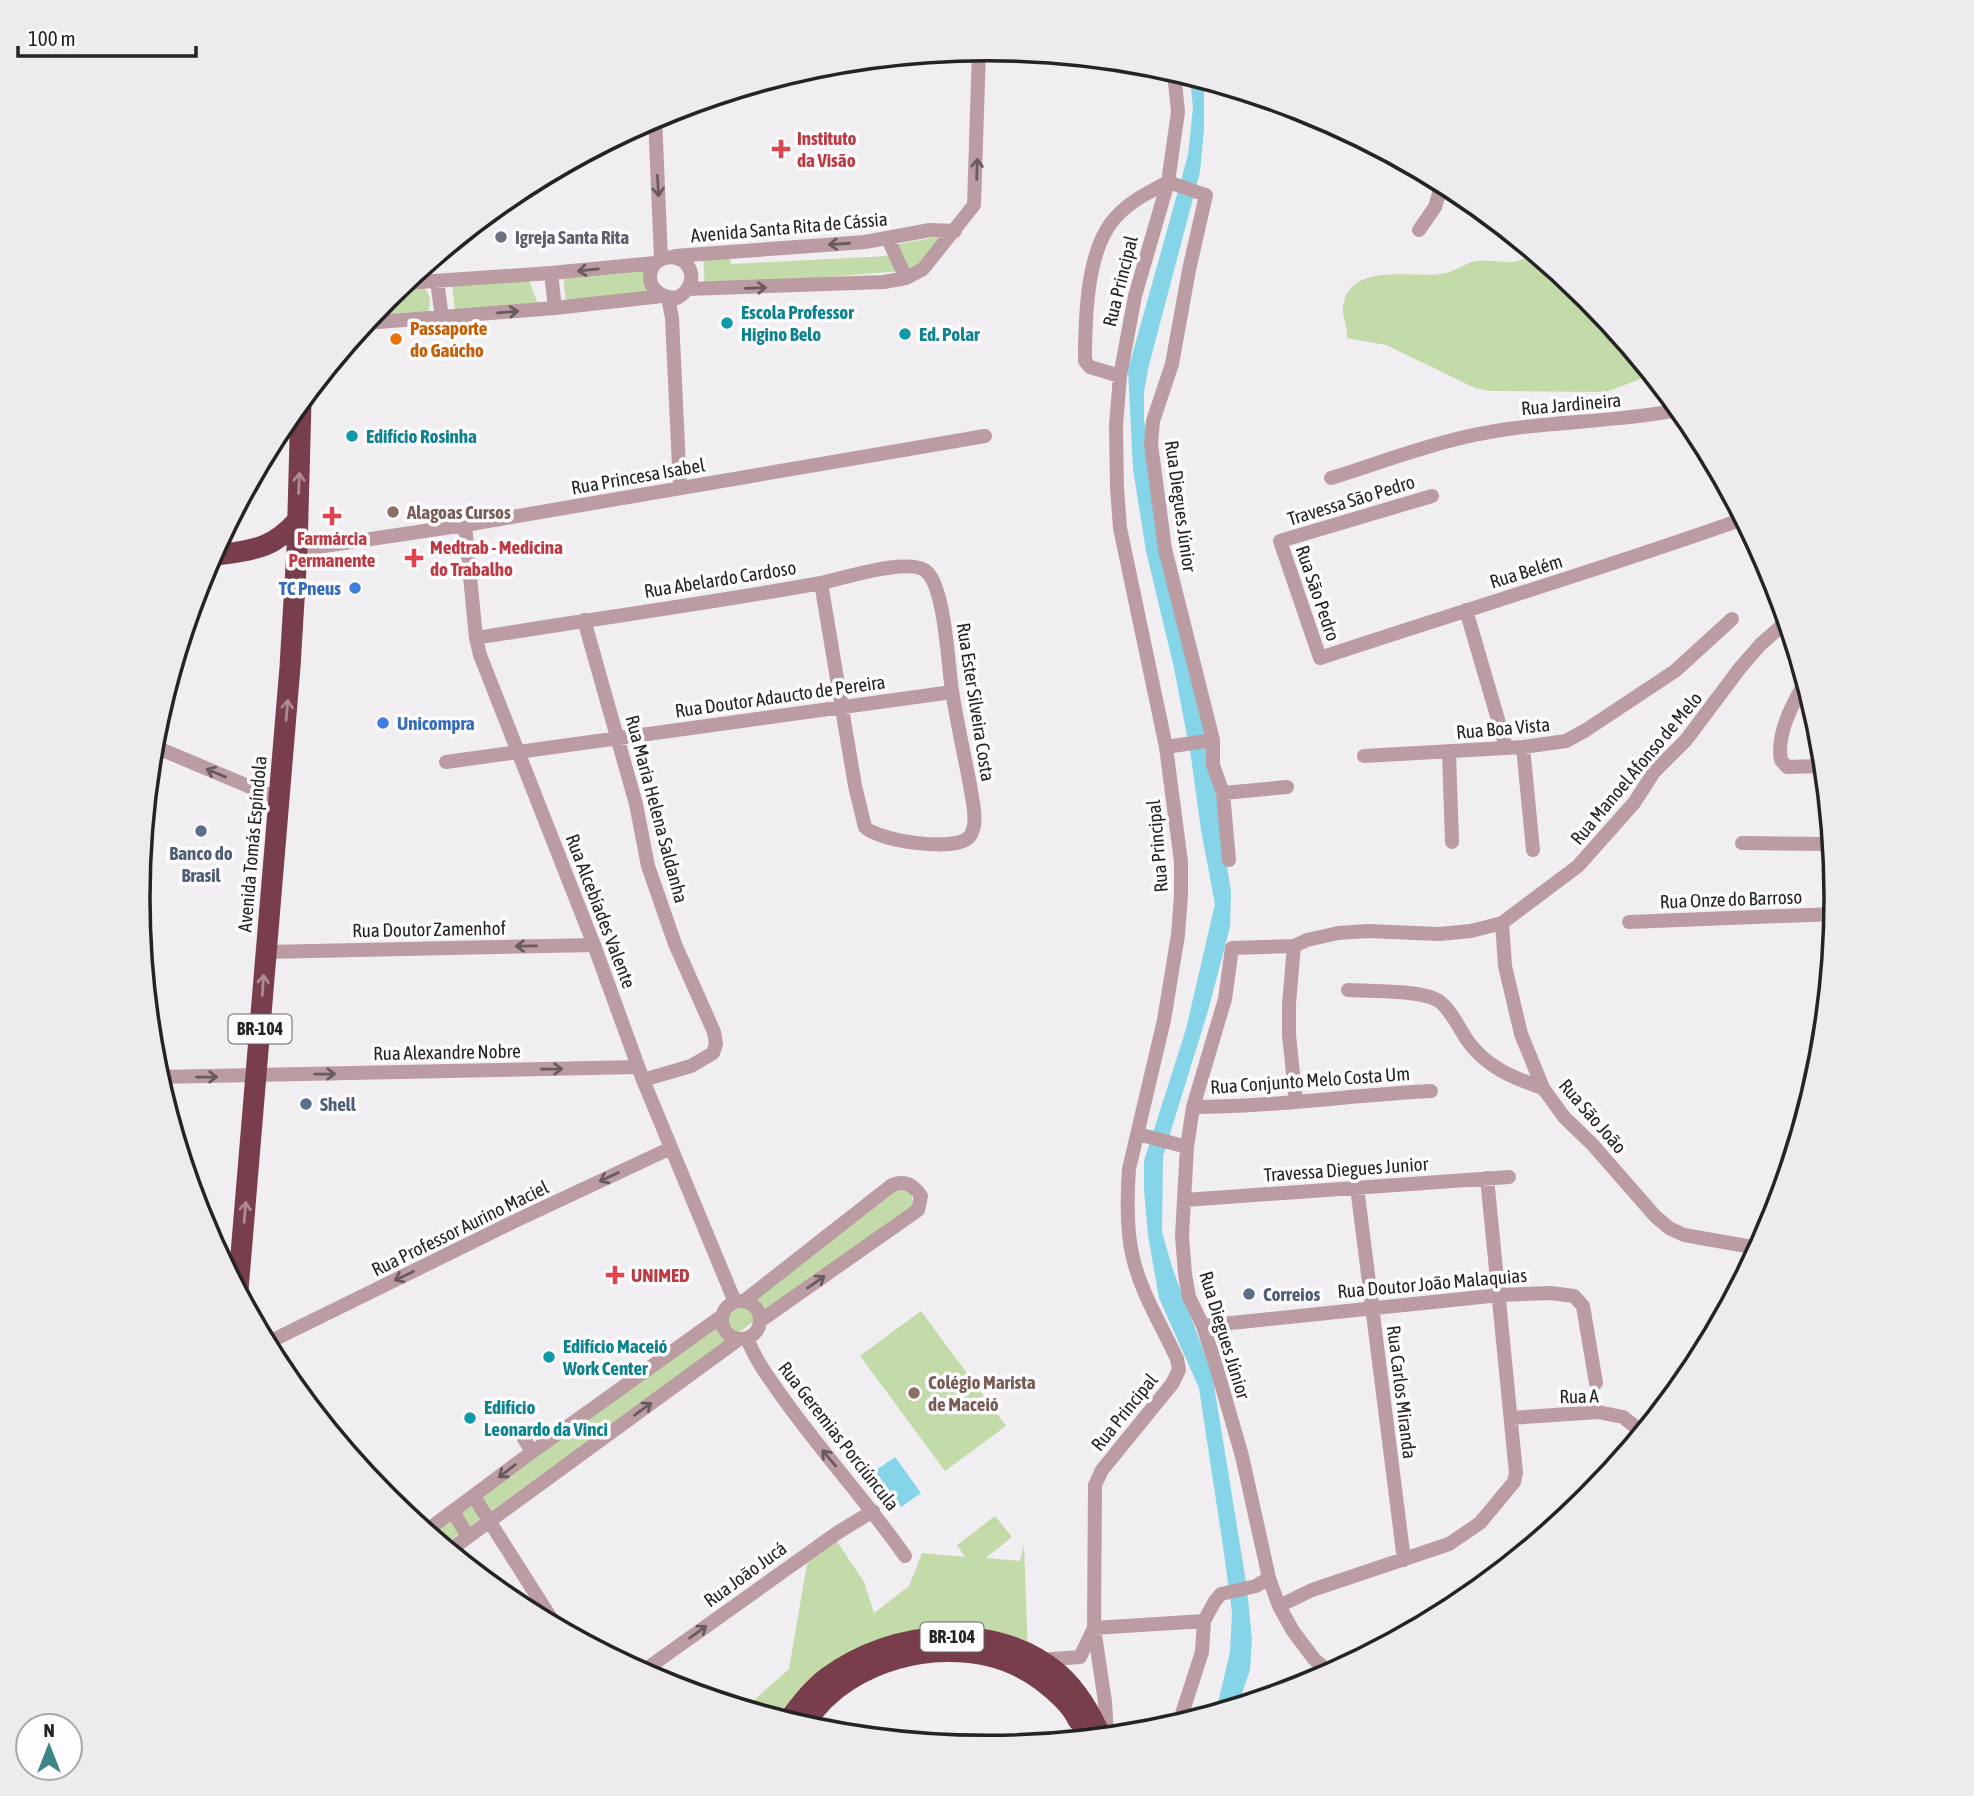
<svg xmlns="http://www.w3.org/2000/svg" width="1974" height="1796" font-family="'Asap Condensed',sans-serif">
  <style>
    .green { fill: #c2dba8 }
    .water { fill: #85d4e7 }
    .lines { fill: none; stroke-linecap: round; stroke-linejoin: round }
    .minor { stroke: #bb9ca2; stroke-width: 14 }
    .highway { stroke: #783e4b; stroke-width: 21 }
    .oneway { stroke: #685a5d }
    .oneway2 { stroke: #ae8a93 }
    .health-dot { fill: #e0444e; stroke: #fefcff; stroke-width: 2.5 }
    .worship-dot { fill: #6b7280; stroke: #fefcff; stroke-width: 2.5 }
    .culture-dot { fill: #0f9aa8; stroke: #fefcff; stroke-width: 2.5 }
    .food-dot { fill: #e8710a; stroke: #fefcff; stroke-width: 2.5 }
    .education-dot { fill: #8d6e63; stroke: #fefcff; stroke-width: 2.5 }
    .shop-dot { fill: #3f7fe0; stroke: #fefcff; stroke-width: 2.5 }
    .service-dot { fill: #5c6f8a; stroke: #fefcff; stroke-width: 2.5 }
    .labels { text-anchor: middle; stroke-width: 7; stroke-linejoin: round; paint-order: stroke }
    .shield { fill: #fefcff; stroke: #666566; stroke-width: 2 }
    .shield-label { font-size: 18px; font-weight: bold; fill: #252425 }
    .health-label { font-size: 19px; font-weight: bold; fill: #be3a42; stroke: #fefcff; text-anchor: start }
    .street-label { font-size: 19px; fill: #252425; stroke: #fefcff }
    .worship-label { font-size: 19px; font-weight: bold; fill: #5b616d; stroke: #fefcff; text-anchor: start }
    .culture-label { font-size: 19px; font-weight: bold; fill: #0d838f; stroke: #fefcff; text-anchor: start }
    .food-label { font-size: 19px; font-weight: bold; fill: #c56008; stroke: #fefcff; text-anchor: start }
    .education-label { font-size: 19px; font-weight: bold; fill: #785e54; stroke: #fefcff; text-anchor: start }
    .shop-label { font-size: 19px; font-weight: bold; fill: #366cbe; stroke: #fefcff; text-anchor: end }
    .service-label { font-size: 19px; font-weight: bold; fill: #4e5e75; stroke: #fefcff; text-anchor: start }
    .rim { fill: none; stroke: #252425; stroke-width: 3.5 }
  </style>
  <rect width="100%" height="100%" fill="#f1eef2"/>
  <!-- green -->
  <path class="green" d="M941 236 922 263 901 271 705 287 703 257 729 254 731 264 888 256 889 246Z
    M1533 253 1588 298 1651 375 1606 392 1491 391 1475 388 1386 345 1347 338C1348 326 1340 313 1344 301 1356 261 1417 280 1446 273 1457 270 1466 263 1476 261 1498 258 1512 269 1533 253Z
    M643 268 651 295 566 303 563 275Z
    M528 278 538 304 455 311 452 286Z
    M421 285C430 293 431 299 429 310L421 314 370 317C389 295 391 287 421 285Z
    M891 1186 912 1191V1207L444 1545 423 1528Z
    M921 1311 1006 1426 945 1471 860 1356Z
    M995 1516 1012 1537 986 1558 1020 1561 1024 1545 1028 1653 943 1637 788 1721 745 1708 789 1669 807 1564 834 1537 864 1582 874 1613 909 1586 922 1553 965 1557 957 1545Z"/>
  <!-- water -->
  <path class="water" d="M1190 77 1204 81V129L1200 172 1149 365 1144 392V420L1154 482 1206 728 1231 892 1230 927 1208 1011 1163 1156 1162 1232 1173 1270 1212 1373 1247 1588 1252 1640 1250 1670 1238 1705 1216 1711 1230 1652 1232 1613 1224 1553 1199 1388 1159 1298 1148 1235 1144 1190V1161L1186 1029 1215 904 1201 830 1191 757 1174 668 1146 551 1133 469 1128 370 1188 155 1193 108Z
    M895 1457 921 1493 901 1507 875 1471Z"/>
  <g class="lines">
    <!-- minor -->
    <path class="minor" d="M655 117 661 258
      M1419 230 1435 207 1442 183
      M888 239 906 278
      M675 256 865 242 930 230 955 231
      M551 273 555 308
      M437 281 442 318
      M405 283 551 273 655 263C683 243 708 280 677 298 656 298 642 282 655 263
      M688 289 884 282 906 278 923 269 974 205 979 50
      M668 298 672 318 680 488
      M366 323 555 308 662 296
      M1120 376 1090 367 1085 361C1085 323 1086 256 1111 223 1125 204 1147 193 1168 182L1206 195 1189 270 1172 364 1153 421 1151 444 1165 549 1213 740V765L1223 793 1229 860
      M1331 478C1389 460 1447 437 1508 429 1565 421 1622 421 1679 410
      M1432 496 1280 541 1320 658C1461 611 1603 569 1743 519
      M465 525 476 638 480 655 594 945 643 1080 735 1302
      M297 550 465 525 985 436
      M1466 610 1506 747
      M584 620 636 804 648 866 675 944 714 1032 716 1044 713 1053 691 1066 643 1080
      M476 638C591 619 706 604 821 583 842 579 913 555 928 573 945 592 948 664 952 691 957 722 964 754 970 785 972 800 979 823 970 836 958 853 878 841 865 827L855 786 821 583
      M1805 683C1792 704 1776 734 1781 760L1787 767 1823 766
      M153 746 279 799
      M1166 747 1213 740
      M1523 747 1533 850
      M1449 752 1452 842
      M1364 756 1523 747 1566 741 1586 730 1675 671 1732 619
      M446 762 952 692
      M1223 793 1287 787
      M1742 843 1831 844
      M1629 922 1834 914
      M1502 923 1505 966 1521 1034 1543 1088 1564 1117 1592 1144 1655 1216 1669 1228 1684 1235 1758 1248
      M1294 946 1289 1004V1035L1296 1102
      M265 952 594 945
      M1348 990C1370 991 1422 990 1439 1001 1451 1010 1459 1028 1467 1040 1486 1067 1513 1078 1543 1088
      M158 1077 638 1067
      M1193 1107C1272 1107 1351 1095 1431 1091
      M1138 1134 1187 1147
      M1357 1187 1404 1560
      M1185 1200 1509 1177
      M744 1301 892 1185C906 1180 913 1185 921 1196L918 1210 760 1321
      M722 1320a19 19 0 1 1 38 0a19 19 0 1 1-38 0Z
      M1203 1326 1500 1295 1550 1293 1574 1296 1583 1306 1596 1383
      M747 1338C756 1362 771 1381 786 1402 824 1455 868 1503 905 1556
      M267 1343 515 1221 671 1148
      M1511 1418 1598 1412 1623 1417 1642 1432
      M523 1437 532 1452
      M474 1497 556 1626
      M453 1511 468 1537
      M426 1531 532 1452 722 1316
      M450 1550 739 1339
      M1279 1606 1312 1590 1449 1544 1480 1523 1514 1482 1516 1473 1487 1178
      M1039 1660 1080 1657 1094 1628 1204 1621
      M642 1672 837 1533 873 1511
      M1330 1673 1314 1659 1293 1631 1279 1606 1269 1578 1242 1456 1216 1366 1203 1326 1189 1297 1185 1274 1182 1236 1187 1147 1193 1107 1225 999 1232 948 1294 946 1307 940 1338 933 1368 931 1439 934 1471 931 1502 923 1578 866 1634 803 1654 772 1686 740 1740 668 1761 644 1786 622
      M1179 1723 1202 1652 1204 1621 1215 1601 1221 1594 1256 1586 1269 1578
      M1107 1735 1105 1702 1094 1628 1095 1485 1102 1470 1172 1384 1179 1370 1177 1359C1162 1326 1141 1293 1133 1258 1126 1230 1127 1197 1129 1169L1164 1020 1178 935 1181 895V862L1166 747 1120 528 1117 488 1116 426 1120 376 1135 296 1168 182 1178 112 1174 72"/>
    <!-- highway -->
    <path class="highway" d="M212 556C250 550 271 551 298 520
      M238 1290 290 667 297 550 301 402
      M788 1721C800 1705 812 1689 828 1677 893 1629 995 1619 1059 1674 1078 1691 1090 1713 1101 1736
      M803 1725C815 1708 831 1691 849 1680 906 1645 987 1639 1042 1681 1055 1691 1071 1704 1078 1720"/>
  </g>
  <!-- one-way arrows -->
  <defs><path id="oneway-shaft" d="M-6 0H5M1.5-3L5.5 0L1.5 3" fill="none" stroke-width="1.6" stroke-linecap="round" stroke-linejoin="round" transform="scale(1.75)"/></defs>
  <g class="oneway">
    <use href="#oneway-shaft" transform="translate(977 169) rotate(-88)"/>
    <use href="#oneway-shaft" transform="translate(658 186) rotate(87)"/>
    <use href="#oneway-shaft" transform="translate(839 244) rotate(176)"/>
    <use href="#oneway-shaft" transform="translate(588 270) rotate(174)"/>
    <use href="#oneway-shaft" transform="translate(756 288) rotate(-2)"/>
    <use href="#oneway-shaft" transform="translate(508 312) rotate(-5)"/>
    <use href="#oneway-shaft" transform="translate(216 773) rotate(-157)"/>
    <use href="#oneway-shaft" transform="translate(526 946) rotate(179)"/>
    <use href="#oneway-shaft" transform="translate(552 1069) rotate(-1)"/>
    <use href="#oneway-shaft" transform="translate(325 1074) rotate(-1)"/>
    <use href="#oneway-shaft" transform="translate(207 1077) rotate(-1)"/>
    <use href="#oneway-shaft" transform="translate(609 1177) rotate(155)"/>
    <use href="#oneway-shaft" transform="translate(404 1276) rotate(154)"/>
    <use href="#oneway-shaft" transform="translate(816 1282) rotate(-35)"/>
    <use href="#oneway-shaft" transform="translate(643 1409) rotate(-36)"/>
    <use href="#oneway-shaft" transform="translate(829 1458) rotate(-130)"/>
    <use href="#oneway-shaft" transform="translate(507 1471) rotate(142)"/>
    <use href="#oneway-shaft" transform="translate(698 1632) rotate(-36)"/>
  </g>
  <g class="oneway2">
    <use href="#oneway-shaft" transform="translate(299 483) rotate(-88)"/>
    <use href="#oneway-shaft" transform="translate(287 710) rotate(-85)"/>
    <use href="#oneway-shaft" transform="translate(263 985) rotate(-86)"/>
    <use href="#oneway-shaft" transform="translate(245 1212) rotate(-85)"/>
  </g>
  <!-- markers -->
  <g class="health-dot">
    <path d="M777.5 138.5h7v7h7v7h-7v7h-7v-7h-7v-7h7z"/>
    <path d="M328.5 505.5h7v7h7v7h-7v7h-7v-7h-7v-7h7z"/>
    <path d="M410.5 547.5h7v7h7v7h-7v7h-7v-7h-7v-7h7z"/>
    <path d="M611.5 1264.5h7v7h7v7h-7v7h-7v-7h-7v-7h7z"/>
  </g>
  <circle class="worship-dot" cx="501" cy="237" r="7"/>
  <g class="culture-dot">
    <circle cx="727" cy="323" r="7"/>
    <circle cx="905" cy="334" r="7"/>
    <circle cx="352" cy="436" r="7"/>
    <circle cx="549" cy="1357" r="7"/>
    <circle cx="470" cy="1418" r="7"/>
  </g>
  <circle class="food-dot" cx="396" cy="339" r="7"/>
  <g class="education-dot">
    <circle cx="393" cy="512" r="7"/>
    <circle cx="914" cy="1393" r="7"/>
  </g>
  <g class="shop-dot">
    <circle cx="355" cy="588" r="7"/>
    <circle cx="383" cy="723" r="7"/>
  </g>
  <g class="service-dot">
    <circle cx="201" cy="831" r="7"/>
    <circle cx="306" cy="1104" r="7"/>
    <circle cx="1249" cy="1294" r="7"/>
  </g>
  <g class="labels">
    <!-- shield labels -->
    <g class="shield">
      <rect x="228.5" y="1014.5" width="63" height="29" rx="5"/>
      <rect x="920.5" y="1622.5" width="63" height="29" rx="5"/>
    </g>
    <g class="shield-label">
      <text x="260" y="1035">BR-104</text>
      <text x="952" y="1643">BR-104</text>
    </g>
    <!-- health labels -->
    <g class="health-label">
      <text x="797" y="145">Instituto<tspan x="797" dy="22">da Visão</tspan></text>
      <text x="332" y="545" text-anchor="middle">Farmárcia<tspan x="332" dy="22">Permanente</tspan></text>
      <text x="430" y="554">Medtrab - Medicina<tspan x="430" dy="22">do Trabalho</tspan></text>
      <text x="631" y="1282">UNIMED</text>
    </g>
    <!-- street labels -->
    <g class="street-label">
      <text transform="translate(789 227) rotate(-5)" y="7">Avenida Santa Rita de Cássia</text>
      <text transform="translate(1120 281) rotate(-76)" y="7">Rua Principal</text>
      <text transform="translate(1571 404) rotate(-5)" y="7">Rua Jardineira</text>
      <text transform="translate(638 476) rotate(-10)" y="7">Rua Princesa Isabel</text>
      <text transform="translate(1351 500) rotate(-17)" y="7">Travessa São Pedro</text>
      <text transform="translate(1181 506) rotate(82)" y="7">Rua Diegues Júnior</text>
      <text transform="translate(1526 571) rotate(-17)" y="7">Rua Belém</text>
      <text transform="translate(720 579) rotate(-9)" y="7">Rua Abelardo Cardoso</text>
      <text transform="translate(1318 593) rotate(71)" y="7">Rua São Pedro</text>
      <text transform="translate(780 696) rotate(-8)" y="7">Rua Doutor Adaucto de Pereira</text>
      <text transform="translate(976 702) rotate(81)" y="7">Rua Ester Silveira Costa</text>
      <text transform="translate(1503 728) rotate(-5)" y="7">Rua Boa Vista</text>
      <text transform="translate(1636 768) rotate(-50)" y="7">Rua Manoel Afonso de Melo</text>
      <text transform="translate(657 809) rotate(75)" y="7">Rua Maria Helena Saldanha</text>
      <text transform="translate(252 844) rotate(-85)" y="7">Avenida Tomás Espíndola</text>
      <text transform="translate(1157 846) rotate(-95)" y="7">Rua Principal</text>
      <text transform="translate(1731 899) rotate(-2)" y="7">Rua Onze do Barroso</text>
      <text transform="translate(601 911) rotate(69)" y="7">Rua Alcebíades Valente</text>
      <text transform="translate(429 929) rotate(-1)" y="7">Rua Doutor Zamenhof</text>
      <text transform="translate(447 1052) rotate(-1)" y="7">Rua Alexandre Nobre</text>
      <text transform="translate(1310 1080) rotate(-4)" y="7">Rua Conjunto Melo Costa Um</text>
      <text transform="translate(1593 1116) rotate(49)" y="7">Rua São João</text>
      <text transform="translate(1346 1169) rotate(-4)" y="7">Travessa Diegues Junior</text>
      <text transform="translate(460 1228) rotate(-26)" y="7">Rua Professor Aurino Maciel</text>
      <text transform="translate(1432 1283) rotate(-5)" y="7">Rua Doutor João Malaquias</text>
      <text transform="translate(1225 1335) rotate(73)" y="7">Rua Diegues Júnior</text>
      <text transform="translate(1402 1392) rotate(83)" y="7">Rua Carlos Miranda</text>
      <text transform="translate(1579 1396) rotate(-1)" y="7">Rua A</text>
      <text transform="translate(1124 1412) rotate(-51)" y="7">Rua Principal</text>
      <text transform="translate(839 1436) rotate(52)" y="7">Rua Geremias Porciúncula</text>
      <text transform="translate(745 1574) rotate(-36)" y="7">Rua João Jucá</text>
    </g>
    <!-- worship labels -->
    <g class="worship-label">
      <text x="515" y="244">Igreja Santa Rita</text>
    </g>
    <!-- culture labels -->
    <g class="culture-label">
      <text x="741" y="319">Escola Professor<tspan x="741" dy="22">Higino Belo</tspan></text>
      <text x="919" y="341">Ed. Polar</text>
      <text x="366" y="443">Edifício Rosinha</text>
      <text x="563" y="1353">Edifício Maceió<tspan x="563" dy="22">Work Center</tspan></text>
      <text x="484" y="1414">Edifício<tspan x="484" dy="22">Leonardo da Vinci</tspan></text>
    </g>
    <!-- food labels -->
    <g class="food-label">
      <text x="410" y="335">Passaporte<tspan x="410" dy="22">do Gaúcho</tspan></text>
    </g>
    <!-- education labels -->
    <g class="education-label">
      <text x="407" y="519">Alagoas Cursos</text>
      <text x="928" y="1389">Colégio Marista<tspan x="928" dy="22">de Maceió</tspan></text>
    </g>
    <!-- shop labels -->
    <g class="shop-label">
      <text x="341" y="595">TC Pneus</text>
      <text x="397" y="730" text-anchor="start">Unicompra</text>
    </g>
    <!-- service labels -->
    <g class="service-label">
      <text x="201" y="860" text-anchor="middle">Banco do<tspan x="201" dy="22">Brasil</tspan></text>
      <text x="320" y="1111">Shell</text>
      <text x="1263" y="1301">Correios</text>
    </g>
  </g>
  <!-- crop -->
  <path d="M0 0H1974V1796H0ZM150 898a837 837 0 1 1 1674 0a837 837 0 1 1-1674 0Z" fill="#edebee" fill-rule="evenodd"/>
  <path class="rim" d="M150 898a837 837 0 1 1 1674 0a837 837 0 1 1-1674 0Z"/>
  <!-- north arrow -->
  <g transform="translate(49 1747)"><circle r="33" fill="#fefcff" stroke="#a7a6a8" stroke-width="2"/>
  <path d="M0-5L12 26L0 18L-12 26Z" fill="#3d8586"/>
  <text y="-10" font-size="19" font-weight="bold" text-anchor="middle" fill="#252425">N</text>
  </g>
  <!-- scale -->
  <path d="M18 46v10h178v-10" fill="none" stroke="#252425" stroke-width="3.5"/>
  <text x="28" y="46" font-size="21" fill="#252425" stroke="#fefcff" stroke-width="5" paint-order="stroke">100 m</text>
</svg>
